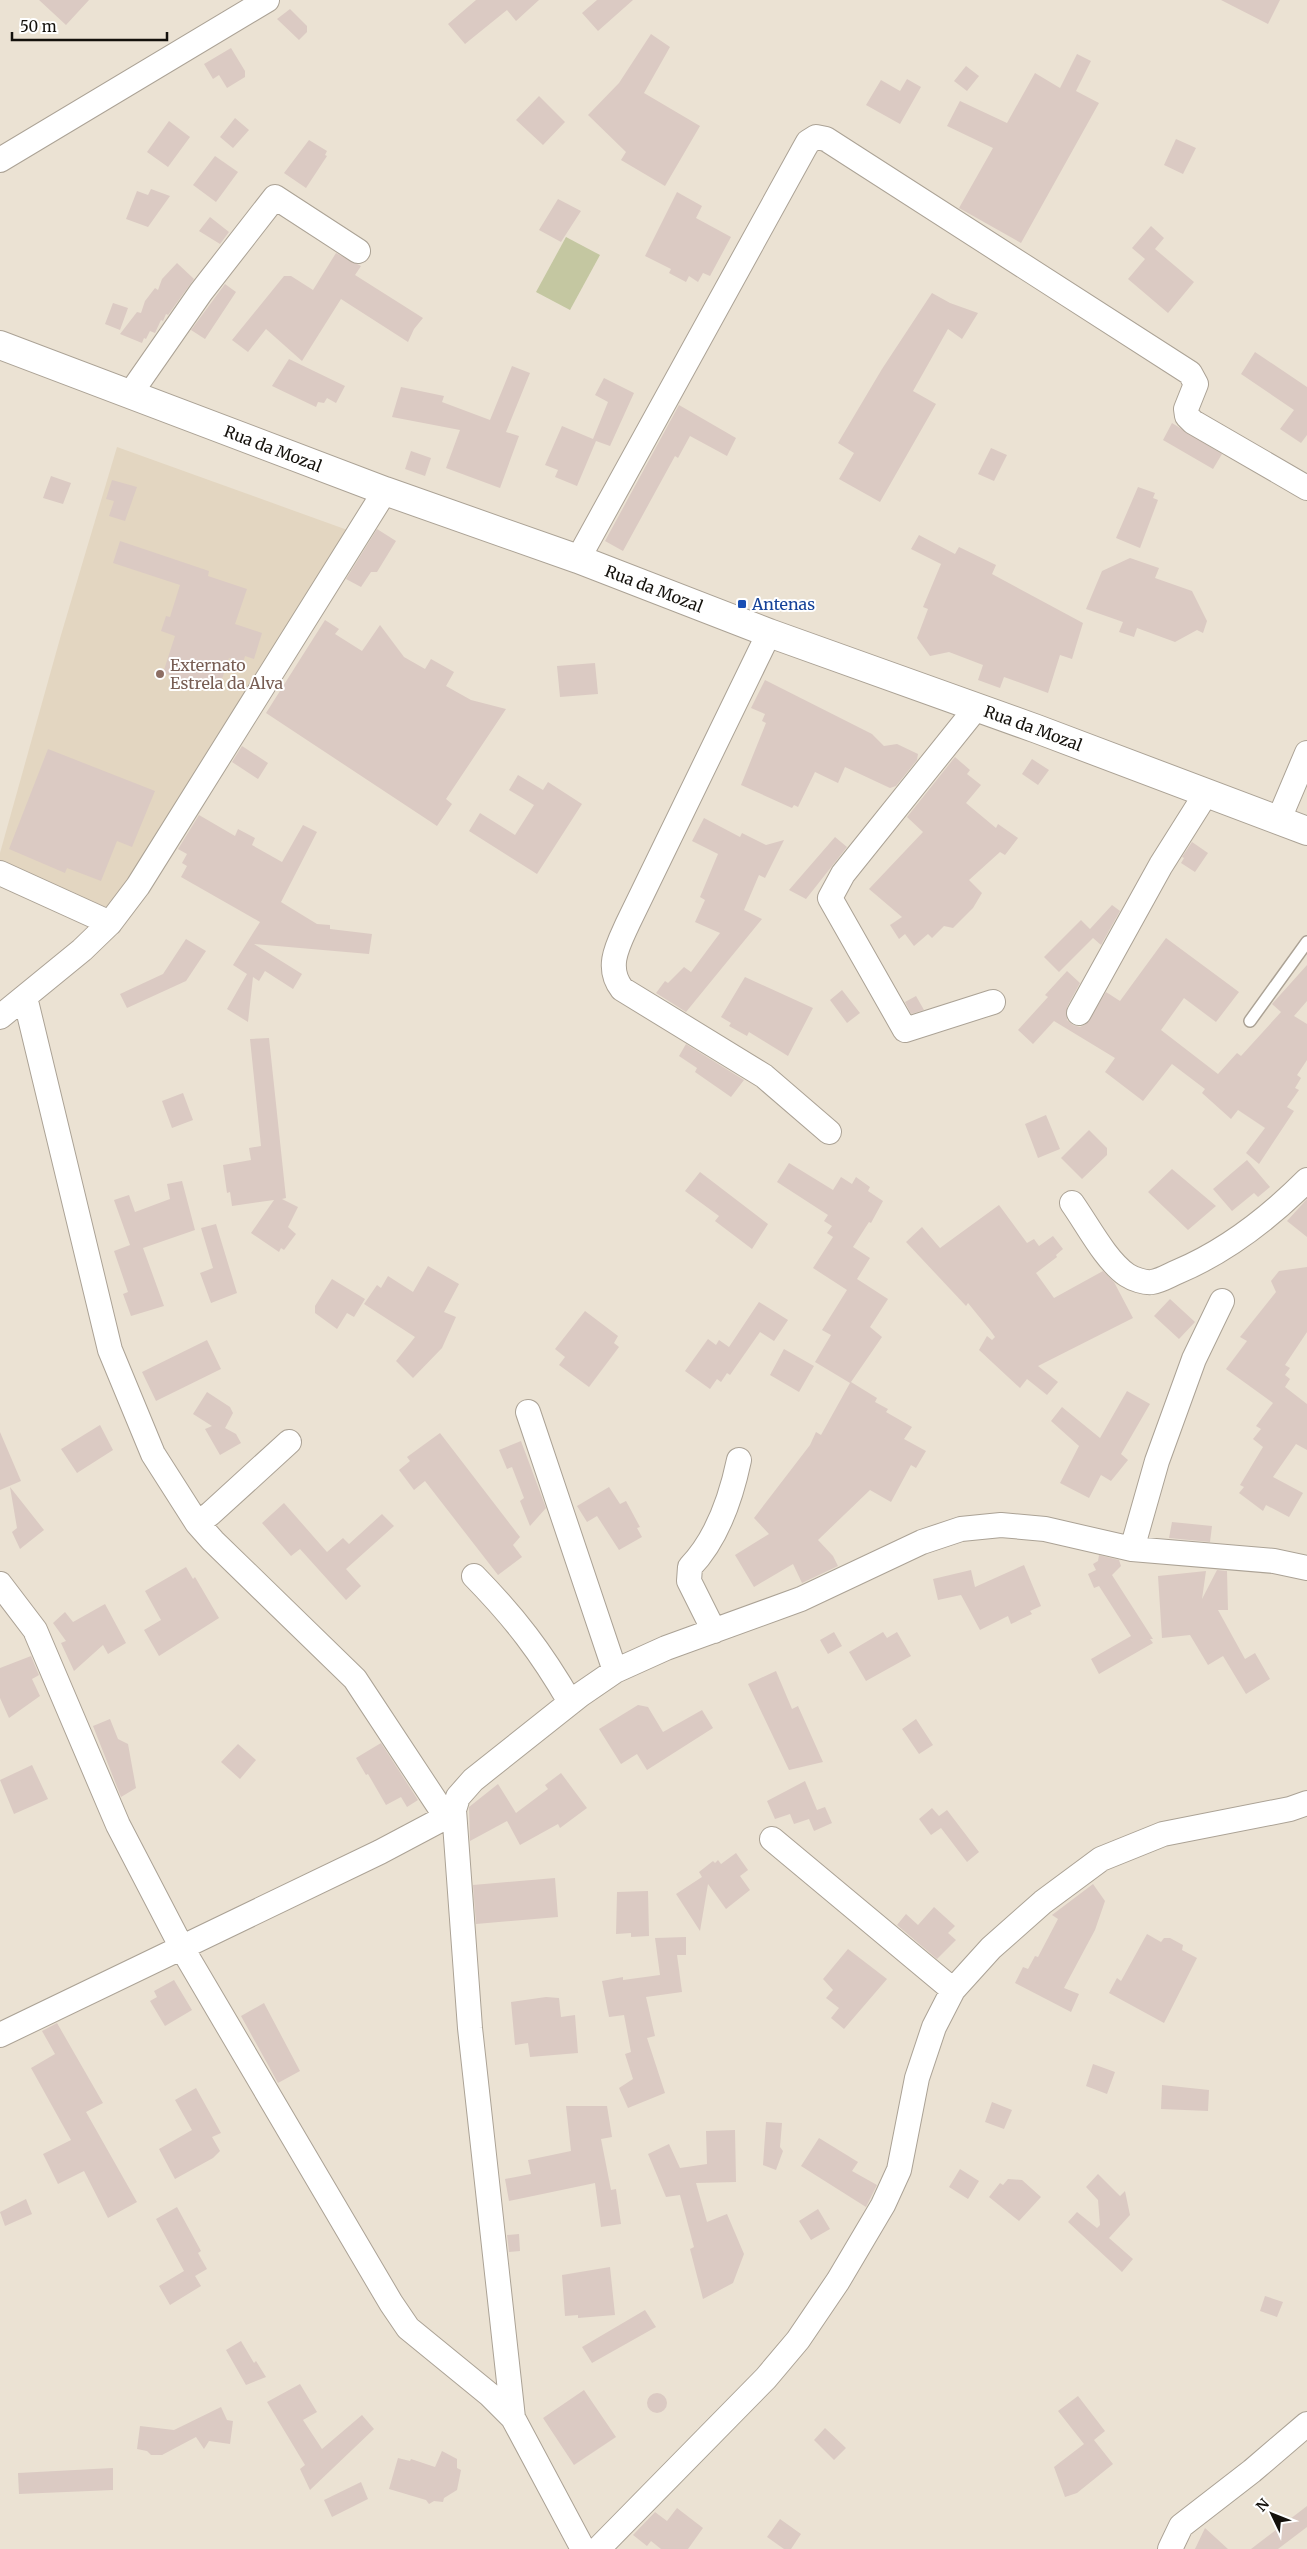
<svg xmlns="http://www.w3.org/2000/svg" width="1307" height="2549" font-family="Merriweather,serif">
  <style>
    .built { fill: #e3d6c1 }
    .green { fill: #c4c7a1 }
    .building { fill: #dbcac3 }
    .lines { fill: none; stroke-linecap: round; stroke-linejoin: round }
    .service-casing { stroke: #aba295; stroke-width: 14 }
    .minor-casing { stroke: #aba295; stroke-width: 26 }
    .secondary-casing { stroke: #aba295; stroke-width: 30 }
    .service { stroke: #fff; stroke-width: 11 }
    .minor { stroke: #fff; stroke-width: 24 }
    .secondary { stroke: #fff; stroke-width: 28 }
    .transit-dot { fill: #1a4fb4; stroke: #fff; stroke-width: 2 }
    .education-dot { fill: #8d6e63; stroke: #fff; stroke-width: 2 }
    .labels { text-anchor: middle; stroke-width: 4; stroke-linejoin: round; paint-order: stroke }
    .street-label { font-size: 16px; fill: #14110c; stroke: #fff }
    .transit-label { font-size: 16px; fill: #164399; stroke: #fff; text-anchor: start }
    .education-label { font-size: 16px; fill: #785e54; stroke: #fff; text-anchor: start }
  </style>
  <rect width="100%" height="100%" fill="#ebe2d3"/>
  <!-- built -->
  <path class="built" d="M117 447 353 532 254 701 108 908 0 862V853L61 635Z"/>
  <!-- green -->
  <path class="green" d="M566 237 600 255 570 310 536 292Z"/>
  <!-- building -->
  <path class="building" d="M39 0H89L66 25Z
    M476 0H539L516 21 507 10 465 44 448 24Z
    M597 0H633L598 31 582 13Z
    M1221 0H1280L1268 24Z
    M290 9 307 26V32L299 40 277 19Z
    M651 34 670 47 644 93 700 126 665 186 621 160 626 152 588 115 619 83Z
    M231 48 245 71V77L227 88 219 75 213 79 204 64Z
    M1077 54 1091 61 1076 91 1099 103 1021 243 959 208 993 148 947 126 960 101 1007 123 1035 73 1060 88Z
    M966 66 979 76 967 91 954 81Z
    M907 79 921 87 900 124 866 105 881 80 900 91Z
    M539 96 565 122 543 145 516 120Z
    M235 118 249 130 233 148 220 137Z
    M169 121 190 137 168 167 147 152Z
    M1176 139 1196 148 1183 174 1164 165Z
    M309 140 327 151 325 155 327 156 306 188 284 173Z
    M215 156 238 172 216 202 193 185Z
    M151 189 170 196 148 227 126 219 137 191 148 195Z
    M677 192 702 206 696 218 731 237 710 276 703 273 698 282 689 276 686 282 669 273 671 269 645 256Z
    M558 199 581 211 561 242 539 230Z
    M210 217 229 232 220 244 199 231Z
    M1151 226 1164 238 1155 249 1194 282 1168 313 1128 279 1145 259 1132 248Z
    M336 253 361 266 355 275 423 318 414 329 408 342 341 299 302 361 266 329 248 352 232 340 284 276H291L313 290Z
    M177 263 194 279 168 315 166 314 163 321 161 320 155 333 150 331 146 339 144 338 142 343 120 334 137 312 141 313 145 301 155 288 158 290 162 279Z
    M225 284 236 292 205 339 191 330Z
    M932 293 950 303 978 313 962 339 948 329 913 391 936 404 880 502 839 479 854 453 838 443 882 369Z
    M113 303 128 308 120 330 105 324Z
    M1255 352 1307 387V435L1301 443 1280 429 1294 410 1241 374Z
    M289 359 345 386 336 403 327 398 324 403 318 402 316 407 272 386Z
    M512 366 530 373 506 432 519 436 500 488 446 468 460 430 392 417 401 387 444 396 442 402 490 420Z
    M604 378 634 393 610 446 596 441 577 486 555 477 558 470 545 465 562 426 593 439 608 402 595 395Z
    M679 405 736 438 727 456 690 436 678 458 675 456 623 551 605 541Z
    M1172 423 1222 454 1213 469 1163 440Z
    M991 448 1007 455 994 481 978 474Z
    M411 451 431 458 425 476 405 469Z
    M51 476 71 483 63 504 43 498Z
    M112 480 137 487 125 521 109 516 114 501 106 499Z
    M1138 487 1155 493 1153 498 1158 500 1140 548 1116 538Z
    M377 529 396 541 377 572H371L361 587 346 579Z
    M919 535 955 554 959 547 996 565 992 574 1083 623 1072 659 1060 655 1048 693 1004 677 1000 688 978 680 983 665 949 652 930 656 917 638 928 609 923 607 941 564 911 549Z
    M120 541 209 571 208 576 247 589 235 624 262 633 254 659 245 656 243 663 229 658 218 691 163 673 175 636 161 631 166 616 170 617 180 585 113 563Z
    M1130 558 1159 568 1155 578 1192 591 1207 621 1203 633 1197 630 1175 642 1137 628 1134 637 1119 632 1123 622 1086 609 1102 571Z
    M325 620 339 629 335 634 362 651 380 625 404 657 425 669 431 659 454 672 446 686 471 700 506 709 446 799 452 804 437 826 266 713Z
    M595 663 598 694 560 697 557 666Z
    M765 680 872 734 884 746 897 744 918 754 917 760 896 786 890 788 845 767 838 783 815 772 798 807 794 805 792 808 741 785 766 723 762 721 765 714 751 708Z
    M242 746 268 763 258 779 232 762Z
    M48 749 155 791 132 847 117 841 101 881 67 868 65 873 9 849Z
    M955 757 970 770 967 774 981 785 966 803 996 828 998 824 1018 838 1005 855 1000 852 969 880 982 893 973 908 953 928 944 926 932 938 928 934 914 946 905 934 899 939 890 925 902 917 869 889 923 832 907 817Z
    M1032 759 1049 770 1038 785 1022 774Z
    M518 775 543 790 548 782 582 804 537 874 469 831 480 813 515 835 534 805 509 790Z
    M199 815 235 836 238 829 255 838 252 845 282 862 303 825 317 832 281 902 317 924 330 925V929L372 934 369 954 254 944 302 974 293 989 265 971 259 981 253 977 248 1022 227 1009 247 974 233 965 260 922 181 877 187 866 182 863 187 854 178 849Z
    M704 818 740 837 742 833 766 845 784 840 765 878 759 875 744 910 762 919 686 1012 656 993 665 981 668 983 684 967 691 972 720 933 695 922 705 900 700 897 718 854 692 841Z
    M835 837 847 847 806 899 789 890Z
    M1192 842 1208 853 1195 872 1181 863 1184 858 1182 857Z
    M1112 905 1120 911 1101 945 1093 938 1059 972 1044 957 1081 920 1090 929Z
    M1166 938 1239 992 1216 1022 1184 998 1161 1030 1218 1074 1237 1053 1241 1056 1281 1012 1272 1004 1307 965V1001L1294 1016 1307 1024V1060L1297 1075 1301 1078 1295 1088 1299 1090 1287 1107 1294 1111 1259 1164 1246 1153 1265 1128 1238 1110 1231 1119 1202 1093 1205 1089 1172 1064 1143 1101 1105 1072 1115 1058 1054 1021 1033 1044 1018 1030 1048 997 1045 995 1067 971 1080 983 1067 1007V1020L1073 1025 1080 1027 1086 1024 1106 992 1120 1001Z
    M186 939 206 951 186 981 127 1008 120 994 163 974Z
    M745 977 813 1008 788 1056 749 1032 747 1036 729 1026 731 1023 721 1017Z
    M842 990 860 1013 847 1023 830 1000Z
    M916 996 924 1010 911 1014 905 1002Z
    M269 1038 286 1198 282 1199 298 1207 288 1227 296 1234 284 1250 281 1248 279 1252 251 1233 274 1200 232 1206 230 1192 227 1193 223 1165 251 1160 249 1148 261 1146 250 1039Z
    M686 1044 744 1080 731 1097 695 1072 697 1068 679 1056Z
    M183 1093 193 1120 172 1128 162 1101Z
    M1046 1115 1060 1149 1038 1158 1025 1124Z
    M1089 1130 1107 1148V1155L1082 1179 1061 1158Z
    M1247 1160 1270 1187 1258 1197 1254 1193 1232 1211 1213 1189Z
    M789 1163 833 1190 841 1177 852 1184 856 1177 870 1187 868 1191 883 1201 871 1223 869 1222 853 1247 870 1258 857 1279 888 1299 870 1327 882 1337 851 1382 877 1398 875 1402 888 1409 886 1412 912 1427 904 1439 926 1451 916 1468 911 1465 891 1502 870 1490 818 1540 833 1556 838 1566 802 1583 793 1564 754 1587 735 1555 769 1534 754 1518 810 1445 816 1432 821 1435 850 1383 815 1362 831 1335 822 1330 847 1290 813 1268 833 1237 827 1233 832 1226 824 1221 828 1215 777 1182Z
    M1172 1169 1216 1206 1188 1230 1148 1192Z
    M700 1172 768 1224 752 1249 715 1221 719 1216 685 1191Z
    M182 1181 195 1230 143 1248 164 1306 131 1316 123 1294 128 1292 114 1251 130 1245 114 1200 129 1195 135 1212 170 1199 167 1184Z
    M1307 1199V1237L1287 1221Z
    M999 1205 1027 1243 1034 1239 1039 1246 1053 1236 1063 1249 1056 1255 1057 1257 1036 1273 1054 1298 1103 1271 1114 1282 1133 1318 1038 1366 1058 1382 1047 1395 1027 1379 1020 1388 979 1350 987 1336 992 1340 995 1337 990 1330 968 1303 966 1306 906 1242 922 1227 940 1248Z
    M216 1224 237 1293 211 1303 200 1273 213 1268 201 1228Z
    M428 1266 459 1284 444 1312 456 1317 442 1348 413 1378 396 1361 415 1337 364 1304 377 1285 381 1288 388 1276 413 1292Z
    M1307 1267V1332L1285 1365 1290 1368 1285 1375 1290 1379 1285 1387 1307 1404V1450L1296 1444 1273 1477 1303 1493 1289 1517 1266 1505 1263 1511 1239 1493 1244 1487 1240 1485 1263 1447 1253 1439 1261 1429 1256 1426 1273 1403 1226 1369 1247 1341 1240 1337 1276 1292 1271 1281 1279 1271Z
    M332 1279 365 1299 354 1317 347 1313 337 1329 315 1313V1306Z
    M1170 1299 1195 1322 1179 1339 1154 1316Z
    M759 1302 788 1320 774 1341 760 1332 730 1375 727 1373 721 1382 717 1379 710 1389 685 1371 708 1339 716 1345 719 1340 729 1347Z
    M585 1311 618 1336 614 1343 619 1347 589 1387 559 1365 565 1357 555 1349Z
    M207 1340 221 1369 156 1401 142 1372Z
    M784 1349 814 1366 799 1392 770 1375Z
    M1127 1391 1150 1404 1121 1454 1128 1460 1111 1481 1101 1475 1089 1498 1060 1483 1079 1446 1051 1421 1062 1407 1100 1438Z
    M207 1392 230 1407 233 1413 225 1428 236 1434 241 1443 220 1455 205 1429 212 1426 193 1414Z
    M100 1425 113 1450 77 1473 61 1449Z
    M0 1432 21 1481 0 1490Z
    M440 1433 520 1537 513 1545 522 1557 498 1575 425 1481 414 1490 399 1470 410 1461 407 1457Z
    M521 1441 546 1508 530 1526 520 1501 524 1498 512 1467 507 1469 499 1450Z
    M10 1487 44 1530 20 1549 12 1532 17 1528Z
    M609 1487 620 1504 626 1501 640 1527 637 1528 642 1537 619 1550 597 1516 587 1522 577 1506Z
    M284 1503 327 1552 343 1538 349 1544 382 1514 394 1526 346 1569 361 1586 346 1600 300 1549 291 1556 262 1523Z
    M1172 1522 1212 1526 1210 1542 1169 1538Z
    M1099 1555 1119 1560 1121 1566 1112 1575 1153 1639H1150L1153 1643 1099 1674 1091 1659 1131 1636 1099 1586 1094 1588 1088 1574 1096 1570 1093 1564 1098 1561Z
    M1024 1565 1041 1606 1030 1611 1032 1614 1011 1624 1008 1616 980 1630 961 1595 938 1600 933 1579 971 1570 975 1587Z
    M186 1567 193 1579 195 1577 219 1618 159 1656 144 1630 161 1620 145 1591Z
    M1217 1570 1227 1571 1228 1610H1218L1245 1659 1255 1653 1270 1679 1246 1694 1223 1656 1208 1665 1190 1635 1162 1638 1158 1576 1206 1571 1202 1599Z
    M105 1604 126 1643 108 1654 103 1645 74 1671 61 1643 66 1641 53 1623 65 1612 73 1622Z
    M834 1632 842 1646 828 1654 820 1640Z
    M883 1632 887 1638 897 1632 911 1656 866 1681 849 1652Z
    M31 1656 39 1675 32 1679 40 1696 9 1718 0 1698V1668Z
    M776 1671 792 1709 798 1706 823 1762 789 1770 748 1684Z
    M638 1705 648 1707 663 1732 702 1710 713 1728 647 1770 637 1754 621 1764 599 1729Z
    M110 1719 118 1739 128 1744 136 1788 121 1797 93 1726Z
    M916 1719 933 1745 919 1754 902 1729Z
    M381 1743 418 1800 407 1807 401 1797 386 1805 368 1774 366 1775 356 1758Z
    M238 1744 256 1760 240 1779 221 1762Z
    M32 1765 48 1799 14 1814 0 1780Z
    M561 1773 587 1808 560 1828 558 1824 520 1845 507 1821 470 1841 469 1807 498 1784 516 1813 548 1789 545 1785Z
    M805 1781 817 1810 825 1807 832 1823 814 1831 809 1819 794 1824 790 1814 775 1819 767 1801Z
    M932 1808 939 1816 947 1810 979 1852 967 1862 941 1828 931 1835 919 1819Z
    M736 1853 748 1870 740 1876 750 1890 726 1909 708 1884 700 1931 676 1894 702 1877 699 1872 713 1861 715 1863 718 1860 721 1864Z
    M555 1878 558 1917 476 1924 473 1885Z
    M1093 1884 1105 1901 1095 1930 1064 1988 1079 1994 1071 2012 1015 1983 1023 1967 1028 1969 1035 1956 1038 1957 1058 1919 1052 1915Z
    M648 1891 649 1936 631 1937V1933L616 1934 617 1892Z
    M934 1907 955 1926 948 1933 956 1940 937 1959 897 1925 906 1914 918 1925Z
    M1147 1934 1161 1942 1164 1938H1170L1183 1945 1182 1950 1197 1958 1164 2023 1109 1993 1117 1978 1121 1981Z
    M686 1937V1955H677L682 1992 646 1997 655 2036 647 2038 665 2093 628 2108 619 2088 633 2079 625 2054 631 2052 624 2015 609 2017 602 1981 623 1977V1980L660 1975 655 1938Z
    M848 1949 887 1979 844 2029 831 2018 839 2008 826 1998 833 1990 823 1979Z
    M174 1980 192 2010 165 2026 150 2001 157 1997 154 1991Z
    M546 1997 559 1998 561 2017 575 2015 578 2053 530 2057 528 2043 515 2045 511 2002Z
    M264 2003 300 2071 278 2083 241 2016Z
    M57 2023 103 2103 86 2112 137 2202 108 2218 84 2171 58 2184 43 2154 71 2140 31 2068 55 2054 42 2031Z
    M1093 2064 1115 2072 1107 2094 1086 2086Z
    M1162 2085 1209 2090 1208 2111 1161 2109Z
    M196 2088 221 2133 212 2137 220 2151 213 2158 175 2179 159 2149 192 2130 175 2100Z
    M992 2102 1012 2110 1004 2129 985 2122Z
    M566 2106H607L612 2137 601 2139 611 2190 616 2189 621 2224 601 2227 595 2183 509 2201 505 2179 531 2174 528 2160 571 2151Z
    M766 2122 782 2123 780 2147 783 2151 776 2170 763 2165Z
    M735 2130 736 2182 696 2183 707 2222 727 2214 744 2254 733 2283 703 2299 690 2249 694 2247 680 2195 666 2197 648 2154 669 2144 680 2168 707 2164 706 2131Z
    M819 2138 858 2162 852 2171 877 2185 866 2207 801 2166Z
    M960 2169 979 2181 968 2199 949 2187Z
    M1098 2174 1120 2196 1125 2191 1130 2215 1109 2238 1133 2259 1122 2272 1068 2222 1077 2212 1097 2228 1100 2225 1098 2200 1086 2187Z
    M1008 2179 1022 2180 1041 2197 1019 2221 989 2197 1000 2183 1003 2185Z
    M26 2199 32 2214 5 2226 0 2212Z
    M177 2207 201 2251 198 2253 207 2269 195 2276 201 2286 170 2305 159 2286 184 2271 156 2219Z
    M818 2209 830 2229 811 2240 799 2221Z
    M519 2234 520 2251 509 2252 507 2235Z
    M610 2267 615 2315 578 2318V2315L565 2316 562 2275Z
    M1265 2296 1283 2302 1277 2317 1260 2311Z
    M645 2310 656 2327 592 2363 582 2347Z
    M241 2341 254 2363 256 2361 266 2377 246 2385 226 2350Z
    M300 2384 317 2412 303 2420 322 2449 362 2415 374 2429 310 2490 300 2469 305 2465 267 2402Z
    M584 2390 616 2437 574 2465 543 2418Z
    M647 2403a10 10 0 1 1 20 0a10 10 0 1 1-20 0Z
    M1078 2396 1105 2431 1094 2440 1113 2464 1077 2493 1065 2497 1054 2467 1084 2444 1058 2411Z
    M221 2407 227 2420 233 2421 230 2444 209 2441 204 2449 196 2437 162 2455H151L147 2451 137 2449 140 2426 174 2430Z
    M825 2428 846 2448 834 2460 814 2440Z
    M442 2451 457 2459V2468L461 2470 457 2490 444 2498 443 2502 434 2501 429 2504 426 2500 389 2489 398 2458 410 2461 411 2459 435 2467Z
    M113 2468V2490L19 2494 18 2473Z
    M361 2482 368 2499 332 2517 324 2500Z
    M1307 2506V2527L1278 2549H1251Z
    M677 2508 703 2528 688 2549H661L651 2541 647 2546 633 2535 655 2512 667 2521Z
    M780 2519 801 2534 791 2549H784L767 2537Z
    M1205 2528 1228 2549H1195Z"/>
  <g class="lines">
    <!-- service casing -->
    <g class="service-casing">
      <path id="service" d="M1250 1021 1307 942"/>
    </g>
    <!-- minor casing -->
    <g class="minor-casing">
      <path id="minor" d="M0 160 267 0
        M130 394 201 292 275 197 358 251
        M578 559 804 149 808 142 816 137 826 139 1190 373 1196 384 1186 409 1187 416 1193 422 1307 488
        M769 633 628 923C618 945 605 967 622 989L764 1076 829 1132
        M977 707 843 874 830 898 905 1030 993 1002
        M1279 819 1307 753
        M0 873 110 923
        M25 997 110 1350 153 1454 197 1523 213 1541 355 1679 446 1817
        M1079 1013 1161 865 1207 792
        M0 1017 82 950 110 923 138 886 385 491
        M1072 1203C1087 1224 1106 1261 1127 1275 1133 1279 1145 1283 1152 1282 1160 1281 1170 1275 1177 1272 1227 1251 1269 1218 1307 1180
        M528 1412 615 1671
        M197 1523 210 1514 289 1442
        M1132 1549 1157 1461 1194 1359 1222 1301
        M474 1576C515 1618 541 1652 570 1702
        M0 1584 35 1630 118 1825 182 1948 391 2303 408 2328 490 2395 513 2418 583 2549
        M714 1631 689 1581 690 1567C717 1539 731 1498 739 1460
        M454 1810 470 2028 513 2418
        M772 1839 953 1990
        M0 2035 380 1852 446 1817 454 1810 458 1797 473 1780 580 1695 615 1671 666 1648 801 1599 922 1542 961 1529 1001 1525 1045 1529 1132 1549 1274 1561 1307 1568
        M598 2549 766 2378 798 2340 838 2281 883 2205 899 2170 917 2078 934 2027 953 1990 991 1948 1043 1902 1101 1859 1163 1834 1290 1809 1307 1803
        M1170 2549 1181 2526 1252 2471 1307 2424"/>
    </g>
    <!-- secondary casing -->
    <g class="secondary-casing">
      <g id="secondary">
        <path id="s1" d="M0 345 385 491 578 559 769 633 1037 729 1307 831"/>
      </g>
    </g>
    <!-- service -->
    <use href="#service" class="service"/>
    <!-- minor -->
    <use href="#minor" class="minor"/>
    <!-- secondary -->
    <use href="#secondary" class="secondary"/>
  </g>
  <!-- markers -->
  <rect class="transit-dot" x="737" y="599" width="10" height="10" rx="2.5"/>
  <circle class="education-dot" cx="160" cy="674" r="5"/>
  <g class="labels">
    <!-- street labels -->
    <g class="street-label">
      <text dy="6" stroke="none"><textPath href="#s1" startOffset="292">Rua da Mozal</textPath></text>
      <text dy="6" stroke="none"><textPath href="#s1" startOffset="698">Rua da Mozal</textPath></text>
      <text dy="6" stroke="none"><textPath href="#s1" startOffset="1102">Rua da Mozal</textPath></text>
    </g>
    <!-- transit labels -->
    <g class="transit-label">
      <text x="752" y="610">Antenas</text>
    </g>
    <!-- education labels -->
    <g class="education-label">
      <text x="170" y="671">Externato<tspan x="170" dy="18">Estrela da Alva</tspan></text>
    </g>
  </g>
  <!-- north arrow -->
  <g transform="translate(1272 2514) rotate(313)" stroke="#ffffff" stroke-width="4" paint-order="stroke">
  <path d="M0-4L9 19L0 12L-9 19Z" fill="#14110c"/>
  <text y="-8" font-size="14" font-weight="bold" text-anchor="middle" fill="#14110c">N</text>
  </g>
  <!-- scale -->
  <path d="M12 32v8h155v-8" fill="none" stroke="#14110c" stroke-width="2.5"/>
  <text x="20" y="32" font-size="15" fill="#14110c" stroke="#ffffff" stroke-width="4" paint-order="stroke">50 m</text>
</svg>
